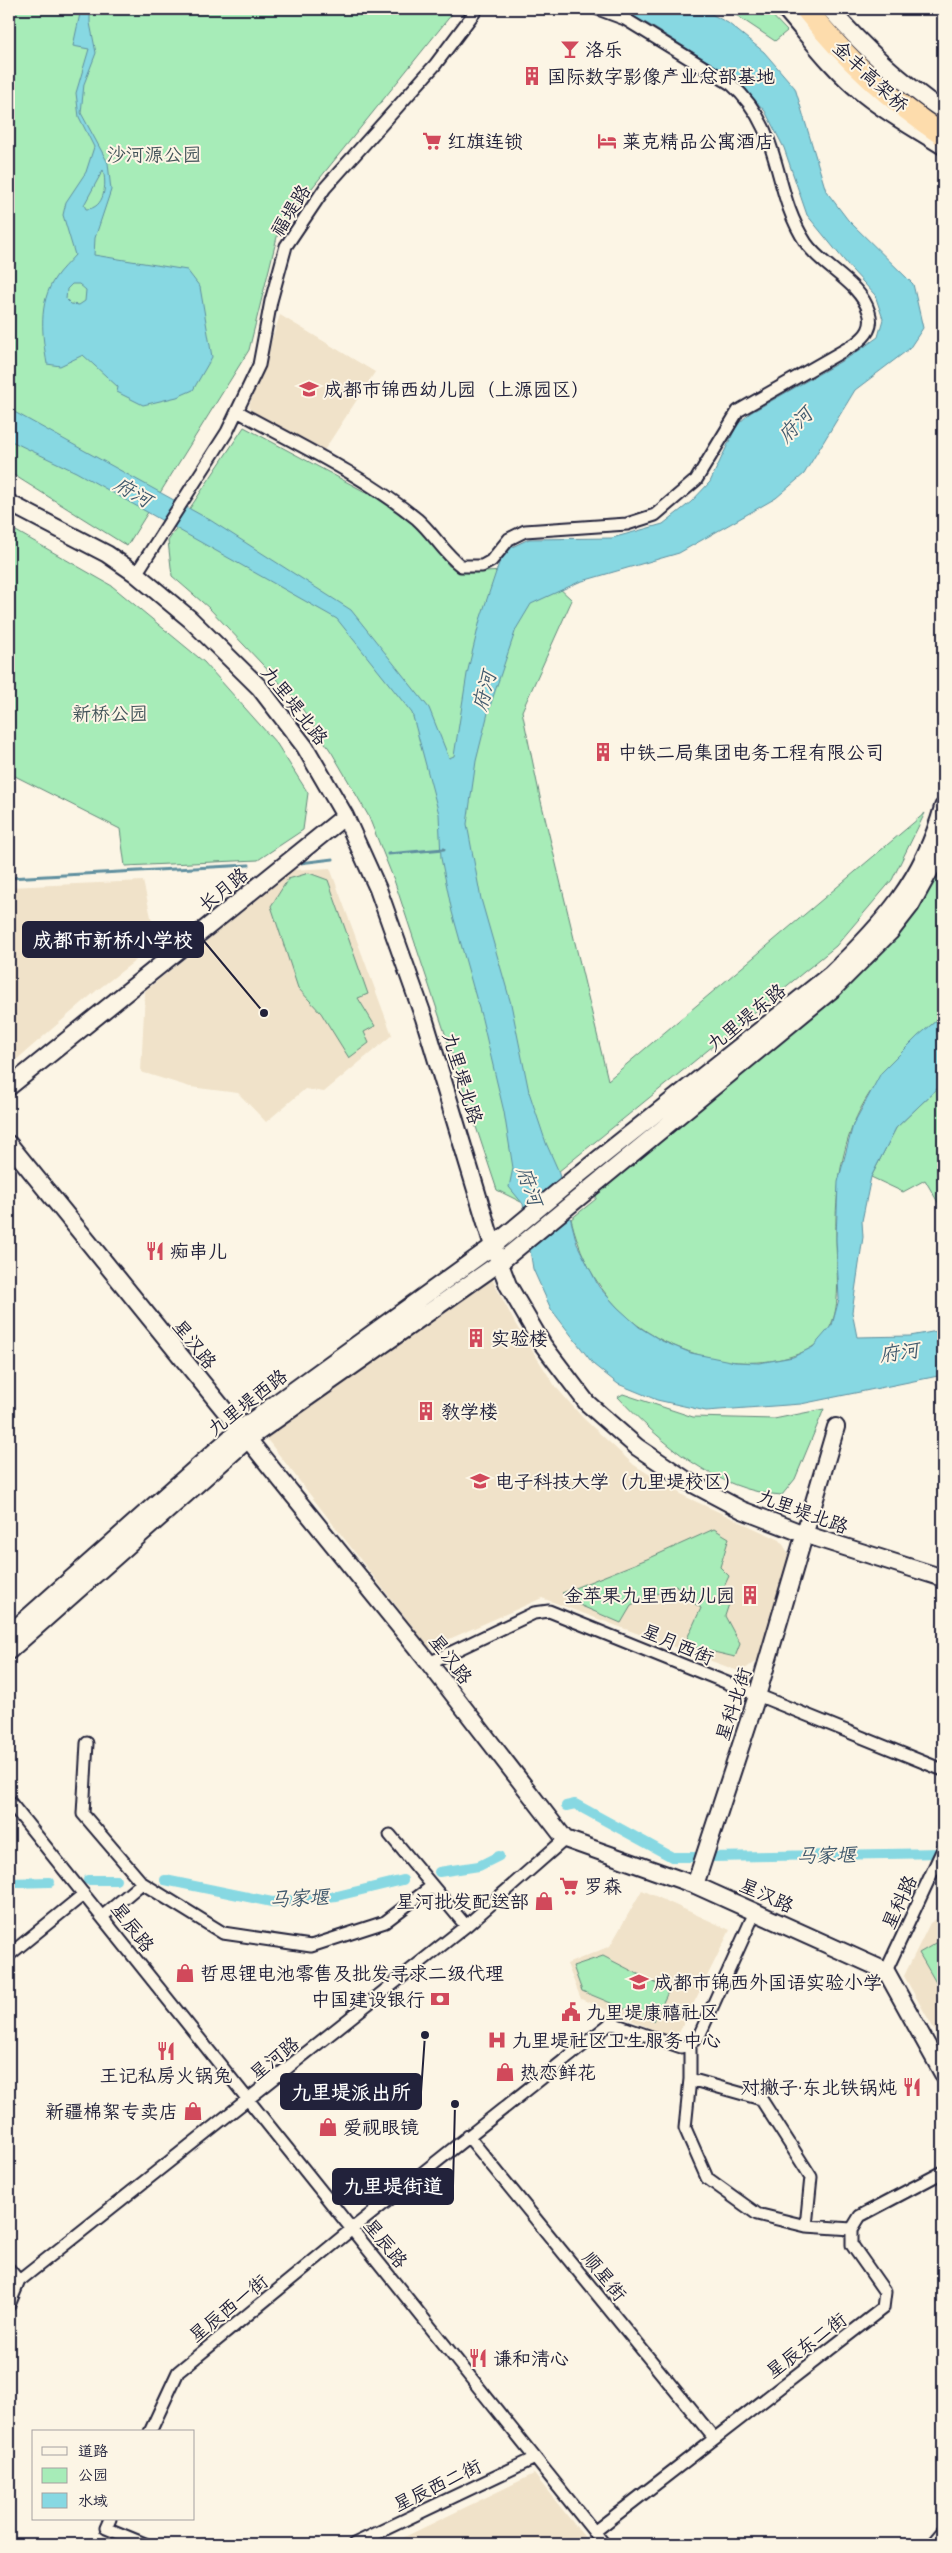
<svg xmlns="http://www.w3.org/2000/svg" width="952" height="2553" font-family="Dekko,'LXGW WenKai TC',sans-serif">
  <style>
    .built { fill: #f0e2c9 }
    .green { fill: #a7ecb8; stroke: #64877a }
    .water { fill: #87d8e2; stroke: #5f8f9f; fill-rule: evenodd }
    .lines { fill: none; stroke-linecap: round; stroke-linejoin: round }
    .stream { stroke: #5f8f9f; stroke-width: 3 }
    .canal { stroke: #87d8e2; stroke-width: 10 }
    .street-casing { stroke: #22223b; stroke-width: 15 }
    .secondary-casing { stroke: #22223b; stroke-width: 20 }
    .highway-casing { stroke: #22223b; stroke-width: 25 }
    .street { stroke: #fcf5e5; stroke-width: 11 }
    .secondary { stroke: #fcf5e5; stroke-width: 16 }
    .highway { stroke: #fddcac; stroke-width: 21 }
    .labels { text-anchor: middle; stroke-width: 4; stroke-linejoin: round; paint-order: stroke }
    .poi-label { font-size: 19px; fill: #22223b; stroke: #fcf5e5; text-anchor: start }
    .street-label { font-size: 19px; fill: #22223b; stroke: #fcf5e5 }
    .park-label { font-size: 19px; fill: #43545a; stroke: #fcf5e5 }
    .water-label { font-size: 20px; font-style: italic; fill: #40596d; stroke: #fcf5e5 }
    .leader { fill: none; stroke: #22223b; stroke-width: 2 }
    .callout-dot { fill: #22223b; stroke: #fcf5e5; stroke-width: 2 }
    .callout { fill: #22223b; stroke: #22223b; stroke-width: 2 }
    .callout-label { font-size: 20px; text-anchor: middle; font-weight: bold; fill: #fff }
  </style>
  <rect width="100%" height="100%" fill="#fcf5e5"/>
  <filter id="ink" filterUnits="userSpaceOnUse"><feTurbulence type="fractalNoise" baseFrequency=".02" numOctaves="2"/><feDisplacementMap in="SourceGraphic" scale="10" xChannelSelector="R" yChannelSelector="G"/><feConvolveMatrix kernelMatrix="1 2 1 2 8 2 1 2 1" color-interpolation-filters="sRGB"/></filter>
  <g filter="url(#ink)">
    <!-- built -->
    <path class="built" d="M280 315 375 372 323 452 251 412 249 406Z
      M330 868 392 1035 324 1092 305 1089 266 1122 238 1093 190 1087 141 1072 145 991 293 870Z
      M143 881 157 944 96 991 9 1066V887Z
      M491 1277 516 1325 555 1386 583 1418 634 1465 686 1497 780 1540 789 1554 759 1659 741 1672 542 1598 429 1648 263 1434Z
      M642 1890 730 1930 676 2039 581 1999 567 1964 610 1946Z
      M943 1915V2045L904 1976 930 1923Z
      M534 2474 590 2544H390Z"/>
    <!-- green -->
    <path class="green" d="M9 9H456L279 229 249 350 127 546 9 472Z
      M727 9H766L787 31 775 41Z
      M244 427 399 510 436 548 449 566 468 573 539 569 572 600 522 711 540 797 608 1080 925 813 892 880 836 946 521 1202 497 1190 394 880 368 815 332 753 297 701 209 608 172 576 168 541Z
      M9 527 112 586 204 662 277 744 308 793 303 830 258 860 125 866 120 829 9 773Z
      M943 861V1015C906 1046 872 1079 853 1125 839 1161 835 1201 836 1240 837 1296 850 1347 776 1360 742 1366 708 1360 677 1347 619 1324 585 1277 571 1219L596 1199 597 1188 874 962 924 893Z
      M309 873 328 880 368 994 358 998 375 1026 364 1032 369 1043 349 1058 321 1013 298 988 271 906 288 879Z
      M943 1083V1211L925 1180 903 1192 871 1177 896 1128Z
      M623 1394 693 1417 774 1419 824 1409 795 1479 782 1495C717 1492 660 1442 618 1397Z
      M714 1529 729 1538 720 1567 729 1576 722 1591 731 1598 725 1616 740 1644 735 1657 684 1645 701 1608 683 1596 676 1585 631 1606 621 1623 570 1601 562 1593 652 1557Z
      M943 1939V1993H942L919 1953Z
      M603 1956 669 1990 654 2021 582 1991 573 1966Z"/>
    <!-- water -->
    <path class="water" d="M81 9H90V23L96 53 84 84 81 113 108 163 111 190 95 238 94 255 187 270 200 287 212 357 193 390 177 397 143 405 117 392 118 387 83 355 60 366 47 364C42 335 38 304 55 278 60 270 69 262 75 255L63 215 66 202 86 172 94 147 79 117 76 93 89 49 73 46ZM103 170C107 184 105 209 86 209L84 205ZM72 284H79L86 290 85 301 79 305 71 304 66 299 67 289Z
      M616 9H702L728 23 764 52 795 88 826 191 848 220 913 284 923 328 909 349 855 390 804 474 776 498 679 553 579 582 531 604 516 629 489 709 476 761 467 824 481 899 511 1004 529 1092 546 1143 558 1170 577 1244 599 1287 617 1307 639 1327 662 1341 691 1353 735 1362 759 1363 793 1357 813 1347 832 1325 839 1299 836 1239 838 1182 853 1125 881 1073 918 1036 943 1015V1083L896 1128 871 1177 862 1221 863 1237 852 1312 857 1337 910 1336 943 1330V1375L801 1404 706 1411 657 1400 618 1384 594 1365 551 1309 533 1269 523 1204 509 1187 513 1168 504 1112 482 1019 452 912 441 858 439 814 412 713 337 619 76 472 9 440V409L210 520 351 610 429 708 449 758 454 756 467 674 480 620 499 563 512 547 529 539 612 538 663 524 691 502 710 482 737 425 750 413 854 354 878 337 883 319 875 295 852 270 807 215 784 148 765 111 733 77 648 24Z"/>
    <g class="lines">
      <!-- stream -->
      <path class="stream" d="M388 854 444 849
        M300 863 333 859
        M9 878 249 865"/>
      <!-- canal -->
      <path class="canal" d="M566 1806 575 1804 672 1857H694
        M710 1857 943 1853
        M439 1872 479 1866 499 1856
        M88 1880H116
        M165 1880 272 1902 337 1896 403 1880
        M9 1883 50 1882"/>
      <!-- street casing -->
      <g class="street-casing">
        <path id="street" d="M237 411C297 444 363 475 417 519 433 533 444 553 461 566H482L491 561 509 539 525 531 627 524 655 515 696 480 738 411 855 344C866 336 874 327 869 312 860 282 823 268 806 243 771 190 784 131 731 84L625 19 598 9
          M136 574 227 432 259 365 271 301 286 246 325 188 435 65 477 9
          M429 1663 534 1613 549 1611 943 1770
          M87 1743 83 1814 142 1883 223 1933 311 1946 385 1922 432 1886
          M9 1801 604 2544
          M390 1835 466 1926
          M103 1916 142 1883
          M9 1955 84 1894
          M886 1971 943 1849
          M690 2044V2079L685 2128 707 2178 757 2214 806 2226 852 2229
          M690 2079 761 2099 811 2177 806 2226
          M468 2136 714 2438
          M9 2269 19 2281
          M9 2305 19 2281 466 1926 565 1839
          M150 2432 178 2372 352 2229 611 2023 681 2047 690 2044 699 2036 755 1912
          M110 2519 106 2528 145 2544
          M594 2532 883 2308 885 2292 852 2245V2229L860 2216 943 2172
          M354 2544 535 2458
          M932 2544 943 2531"/>
      </g>
      <!-- secondary casing -->
      <g class="secondary-casing">
        <path id="secondary" d="M785 9C809 36 831 67 860 91 886 113 915 128 943 146
          M830 9C863 47 901 82 943 111
          M9 503 107 554 136 574 190 619 259 687 305 747 345 816 378 889 424 1018 493 1246 508 1285 543 1345 587 1403 637 1447 689 1482 742 1510 804 1534 943 1578
          M9 1087 345 816
          M9 1144 429 1663 565 1839 695 1885 886 1971 943 2074
          M9 1634 239 1430 493 1246 576 1177 831 974C884 923 923 880 943 807
          M9 1651 247 1440 499 1263 834 988 890 932 911 905 943 847
          M695 1885 757 1696 836 1427"/>
      </g>
      <!-- highway casing -->
      <g class="highway-casing">
        <path id="highway" d="M806 9C845 58 890 100 943 135"/>
      </g>
      <!-- street -->
      <use href="#street" class="street"/>
      <!-- secondary -->
      <use href="#secondary" class="secondary"/>
      <!-- highway -->
      <use href="#highway" class="highway"/>
    </g>
  </g>
  <!-- icons -->
  <defs>
    <g id="bar-bare" transform="scale(1.5)"><path d="M-6-5H6L.8 .8V4.5H3.5V6h-7V4.5H-.8V.8Z" fill="#d1495b" stroke="#fcf5e5" stroke-width="2.5" paint-order="stroke"/></g>
    <g id="building-bare" transform="scale(1.5)"><path d="M-4-6H4V6H1V3H-1V6H-4ZM-2.5-4.3h1.7v1.8h-1.7ZM.8-4.3h1.7v1.8H.8ZM-2.5-1h1.7V.8h-1.7ZM.8-1h1.7V.8H.8Z" fill="#d1495b" stroke="#fcf5e5" stroke-width="2.5" paint-order="stroke"/></g>
    <g id="supermarket-bare" transform="scale(1.5)"><path d="M-6-5.5h2.5l.6 2H6L4.5 2H-2.5L-4.4-4H-6ZM-1.5 3.2a1.3 1.3 0 1 0 .1 0ZM3 3.2a1.3 1.3 0 1 0 .1 0Z" fill="#d1495b" stroke="#fcf5e5" stroke-width="2.5" paint-order="stroke"/></g>
    <g id="hotel-bare" transform="scale(1.5)"><path d="M-6-4.5h1.5V1H6V5H4.5V3h-9V5H-6ZM-4 0a1.8 1.8 0 1 1 3.6 0ZM.5 0V-2.5h3Q6-2.5 6 0Z" fill="#d1495b" stroke="#fcf5e5" stroke-width="2.5" paint-order="stroke"/></g>
    <g id="school-bare" transform="scale(1.5)"><path d="M0-5L7-2L0 1L-7-2ZM-4 1L0 2.5L4 1V4Q0 6-4 4Z" fill="#d1495b" stroke="#fcf5e5" stroke-width="2.5" paint-order="stroke"/></g>
    <g id="restaurant-bare" transform="scale(1.5)"><path d="M-5-6h1v4h1v-4h1v4h1v-4h1v5L-1.5 .5V6h-2V.5L-5-1ZM5-6V6H3V1.5H1.5Q1.5-4 5-6Z" fill="#d1495b" stroke="#fcf5e5" stroke-width="2.5" paint-order="stroke"/></g>
    <g id="university-bare" transform="scale(1.5)"><path d="M0-5L7-2L0 1L-7-2ZM-4 1L0 2.5L4 1V4Q0 6-4 4Z" fill="#d1495b" stroke="#fcf5e5" stroke-width="2.5" paint-order="stroke"/></g>
    <g id="shop-bare" transform="scale(1.5)"><path d="M-5-2.5h2.3a2.7 3.5 0 0 1 5.4 0H5L5.5 6h-11ZM-1.5-2.5h3a1.5 2.3 0 0 0-3 0Z" fill="#d1495b" stroke="#fcf5e5" stroke-width="2.5" paint-order="stroke"/></g>
    <g id="bank-bare" transform="scale(1.5)"><path d="M-6-4H6V4H-6ZM0-2.3a2.3 2.3 0 1 0 0 4.6a2.3 2.3 0 1 0 0-4.6Z" fill="#d1495b" stroke="#fcf5e5" stroke-width="2.5" paint-order="stroke"/></g>
    <g id="civic-bare" transform="scale(1.5)"><path d="M-.6-6.5H3V-4.5H.6V-3L4-1V1h2V6H-6V1h2V-1L-.6-3ZM-1.2 2.5V6h2.4V2.5Z" fill="#d1495b" stroke="#fcf5e5" stroke-width="2.5" paint-order="stroke"/></g>
    <g id="hospital-bare" transform="scale(1.5)"><path d="M-5-5h3v3.5h4V-5h3V5h-3V1.5h-4V5h-3Z" fill="#d1495b" stroke="#fcf5e5" stroke-width="2.5" paint-order="stroke"/></g>
  </defs>
  <g fill-rule="evenodd">
    <use href="#bar-bare" x="570" y="49"/>
    <use href="#building-bare" x="532" y="76"/>
    <use href="#supermarket-bare" x="432" y="141"/>
    <use href="#hotel-bare" x="607" y="141"/>
    <use href="#school-bare" x="309" y="389"/>
    <use href="#building-bare" x="603" y="752"/>
    <use href="#restaurant-bare" x="155" y="1251"/>
    <use href="#building-bare" x="476" y="1338"/>
    <use href="#building-bare" x="426" y="1411"/>
    <use href="#university-bare" x="480" y="1481"/>
    <use href="#building-bare" x="750" y="1595"/>
    <use href="#supermarket-bare" x="569" y="1886"/>
    <use href="#shop-bare" x="544" y="1901"/>
    <use href="#shop-bare" x="185" y="1973"/>
    <use href="#school-bare" x="639" y="1982"/>
    <use href="#bank-bare" x="440" y="1999"/>
    <use href="#civic-bare" x="571" y="2012"/>
    <use href="#hospital-bare" x="497" y="2040"/>
    <use href="#restaurant-bare" x="166" y="2051"/>
    <use href="#shop-bare" x="505" y="2072"/>
    <use href="#restaurant-bare" x="912" y="2087"/>
    <use href="#shop-bare" x="193" y="2111"/>
    <use href="#shop-bare" x="328" y="2127"/>
    <use href="#restaurant-bare" x="478" y="2358"/>
  </g>
  <g class="labels">
    <!-- poi labels -->
    <g class="poi-label">
      <text x="585" y="56">洛乐</text>
      <text x="547" y="83">国际数字影像产业总部基地</text>
      <text x="447" y="148">红旗连锁</text>
      <text x="622" y="148">莱克精品公寓酒店</text>
      <text x="324" y="396">成都市锦西幼儿园（上源园区）</text>
      <text x="618" y="759">中铁二局集团电务工程有限公司</text>
      <text x="170" y="1258">痴串儿</text>
      <text x="491" y="1345">实验楼</text>
      <text x="441" y="1418">教学楼</text>
      <text x="495" y="1488">电子科技大学（九里堤校区）</text>
      <text x="735" y="1602" text-anchor="end">金苹果九里西幼儿园</text>
      <text x="584" y="1893">罗森</text>
      <text x="529" y="1908" text-anchor="end">星河批发配送部</text>
      <text x="200" y="1980">哲思锂电池零售及批发寻求二级代理</text>
      <text x="654" y="1989">成都市锦西外国语实验小学</text>
      <text x="425" y="2006" text-anchor="end">中国建设银行</text>
      <text x="586" y="2019">九里堤康禧社区</text>
      <text x="512" y="2047">九里堤社区卫生服务中心</text>
      <text x="520" y="2079">热恋鲜花</text>
      <text x="166" y="2082" text-anchor="middle">王记私房火锅兔</text>
      <text x="897" y="2094" text-anchor="end">对撇子·东北铁锅炖</text>
      <text x="178" y="2118" text-anchor="end">新疆棉絮专卖店</text>
      <text x="343" y="2134">爱视眼镜</text>
      <text x="493" y="2365">谦和清心</text>
    </g>
    <!-- street labels -->
    <g class="street-label">
      <text transform="translate(871 76) rotate(43)" y="7">金丰高架桥</text>
      <text transform="translate(290 210) rotate(-58)" y="7">福堤路</text>
      <text transform="translate(295 705) rotate(52)" y="7">九里堤北路</text>
      <text transform="translate(223 889) rotate(-39)" y="7">长月路</text>
      <text transform="translate(746 1017) rotate(-39)" y="7">九里堤东路</text>
      <text transform="translate(463 1078) rotate(73)" y="7">九里堤北路</text>
      <text transform="translate(195 1344) rotate(51)" y="7">星汉路</text>
      <text transform="translate(247 1402) rotate(-38)" y="7">九里堤西路</text>
      <text transform="translate(803 1511) rotate(20)" y="7">九里堤北路</text>
      <text transform="translate(678 1644) rotate(23)" y="7">星月西街</text>
      <text transform="translate(451 1659) rotate(52)" y="7">星汉路</text>
      <text transform="translate(733 1704) rotate(-72)" y="7">星科北街</text>
      <text transform="translate(767 1895) rotate(24)" y="7">星汉路</text>
      <text transform="translate(899 1902) rotate(-65)" y="7">星科路</text>
      <text transform="translate(133 1927) rotate(52)" y="7">星辰路</text>
      <text transform="translate(274 2058) rotate(-39)" y="7">星河路</text>
      <text transform="translate(386 2243) rotate(51)" y="7">星辰路</text>
      <text transform="translate(605 2276) rotate(51)" y="7">顺星街</text>
      <text transform="translate(228 2308) rotate(-39)" y="7">星辰西一街</text>
      <text transform="translate(806 2345) rotate(-37)" y="7">星辰东二街</text>
      <text transform="translate(437 2485) rotate(-26)" y="7">星辰西二街</text>
    </g>
    <!-- park labels -->
    <g class="park-label">
      <text x="154" y="161">沙河源公园</text>
      <text x="110" y="720">新桥公园</text>
    </g>
    <!-- water labels -->
    <g class="water-label">
      <text transform="translate(795 425) rotate(-46)" y="7">府河</text>
      <text transform="translate(133 492) rotate(30)" y="7">府河</text>
      <text transform="translate(484 691) rotate(-75)" y="7">府河</text>
      <text transform="translate(530 1186) rotate(71)" y="7">府河</text>
      <text transform="translate(899 1352) rotate(-8)" y="7">府河</text>
      <text transform="translate(826 1855) rotate(-1)" y="7">马家堰</text>
      <text transform="translate(299 1898) rotate(-3)" y="7">马家堰</text>
    </g>
  </g>
  <!-- callouts -->
  <path class="leader" d="M264 1013L203 940M425 2035L421 2092M455 2104L453 2186"/>
  <g class="callout-dot">
    <circle cx="264" cy="1013" r="5"/>
    <circle cx="425" cy="2035" r="5"/>
    <circle cx="455" cy="2104" r="5"/>
  </g>
  <g class="callout">
    <rect x="23" y="922" width="180" height="35" rx="5"/>
    <rect x="281" y="2074" width="140" height="35" rx="5"/>
    <rect x="333" y="2169" width="120" height="35" rx="5"/>
  </g>
  <g class="callout-label">
    <text x="113" y="947">成都市新桥小学校</text>
    <text x="351" y="2099">九里堤派出所</text>
    <text x="393" y="2193">九里堤街道</text>
  </g>
  <!-- margin -->
  <rect width="952" height="2553" fill="none" stroke="#fcf5e5" stroke-width="30"/>
  <rect x="15" y="15" width="922" height="2523" fill="none" stroke="#22223b" stroke-width="2" filter="url(#ink)"/>
  <!-- legend -->
  <rect x="32" y="2430" width="162" height="90" fill="#fcf5e5" stroke="#a5a1a1"/>
  <rect x="42" y="2447" width="25" height="8" fill="#fcf5e5" stroke="#a5a1a1"/>
  <text x="78" y="2456" font-size="15" fill="#22223b">道路</text>
  <rect x="42" y="2468" width="25" height="15" fill="#a7ecb8" stroke="#a5a1a1"/>
  <text x="78" y="2480" font-size="15" fill="#22223b">公园</text>
  <rect x="42" y="2493" width="25" height="15" fill="#87d8e2" stroke="#a5a1a1"/>
  <text x="78" y="2506" font-size="15" fill="#22223b">水域</text>
</svg>
